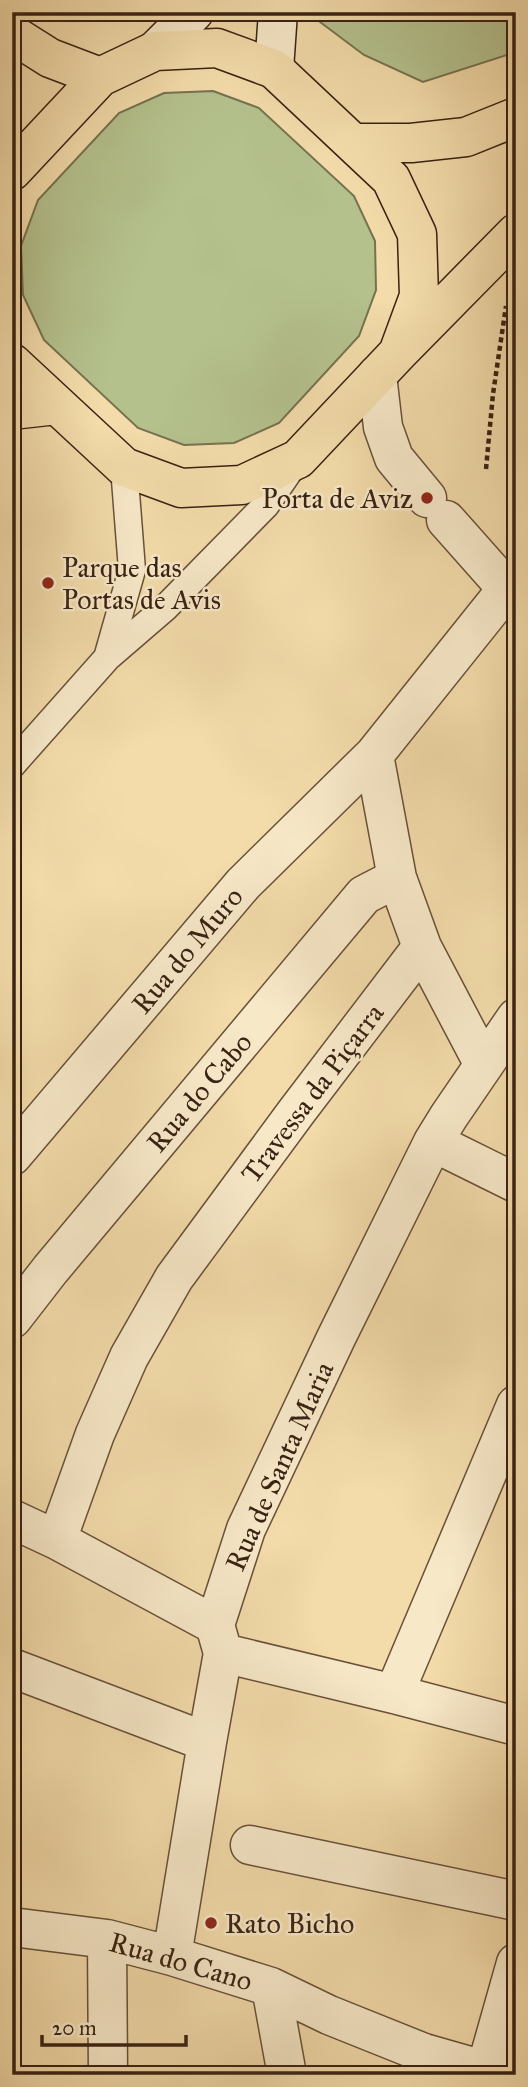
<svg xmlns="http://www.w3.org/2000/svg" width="528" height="2087" font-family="'IM FELL Great Primer',serif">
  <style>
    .green { fill: #b4c18d; stroke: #767250; stroke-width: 2 }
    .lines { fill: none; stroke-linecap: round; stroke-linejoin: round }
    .lane-casing { stroke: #68503a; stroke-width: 29 }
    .street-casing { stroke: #68503a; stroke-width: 41 }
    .secondary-casing { stroke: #392214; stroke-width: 41 }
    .primary-casing { stroke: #392214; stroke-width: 41 }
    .path { stroke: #392214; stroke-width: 4.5; stroke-dasharray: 5 3.5; stroke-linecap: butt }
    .lane { stroke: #f7e8c8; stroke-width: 26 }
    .street { stroke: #f7e8c8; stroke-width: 38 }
    .secondary { stroke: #f7e8c8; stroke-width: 38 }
    .primary { stroke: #f3dbaa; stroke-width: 38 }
    .poi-dot { fill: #8f2418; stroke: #f7e8c8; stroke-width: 2.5 }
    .labels { text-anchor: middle; stroke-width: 5; stroke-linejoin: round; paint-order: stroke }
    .poi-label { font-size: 28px; fill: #392214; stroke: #f7e8c8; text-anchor: start }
    .street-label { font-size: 28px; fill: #392214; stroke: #f7e8c8 }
  </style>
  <rect width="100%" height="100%" fill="#f3dbaa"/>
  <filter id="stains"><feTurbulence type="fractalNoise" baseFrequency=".00286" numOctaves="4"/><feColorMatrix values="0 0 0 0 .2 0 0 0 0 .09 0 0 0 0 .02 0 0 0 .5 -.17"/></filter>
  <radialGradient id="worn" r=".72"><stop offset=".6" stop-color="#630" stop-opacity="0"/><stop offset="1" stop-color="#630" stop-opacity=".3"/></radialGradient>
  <!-- green -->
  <path class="green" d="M324 12H516V52L423 82 364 55 320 22Z
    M213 91 259 108 354 196 375 241 376 290 359 336 279 423 234 443 184 445 138 428 44 340 23 295 21 246 38 200 119 113 164 93Z"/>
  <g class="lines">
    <!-- lane casing -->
    <g class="lane-casing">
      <path id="lane" d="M107 658 132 570 124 467
        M12 765 107 658 165 608 266 505 297 460"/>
    </g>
    <!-- street casing -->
    <g class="street-casing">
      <path id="street" d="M377 375 383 427 394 458 427 498
        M446 520 516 599
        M374 755 397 878 422 947 484 1065
        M433 1142 516 1183
        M12 1156 243 884 374 755 506 590
        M12 1319 50 1270 364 895 397 878
        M12 1519 57 1540 215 1625
        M57 1540 95 1434 129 1357 174 1278 297 1111 422 947
        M223 1653 394 1694 516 1726
        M12 1668 207 1742
        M394 1694 516 1405
        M250 1845 516 1901
        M12 1927 107 1939 172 1956 271 1987 329 2015 424 2053 501 2075
        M107 1939 108 2075
        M172 1956 207 1742 223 1653 215 1625 246 1529 336 1338 433 1142 449 1116 516 1018
        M271 1987 287 2075
        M486 2069 516 1963"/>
    </g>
    <!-- secondary casing -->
    <g class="secondary-casing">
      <path id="secondary" d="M155 51 194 12
        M274 69 278 12"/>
    </g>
    <!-- primary casing -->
    <g class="primary-casing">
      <path id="primary" d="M12 34 50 58 100 77
        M353 143H411L466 137 516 117
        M12 171 100 77 155 51 217 48 274 69 391 179 417 234 419 296 398 353
        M12 363 124 467 181 488 242 485 298 459 398 353 516 233
        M12 410 57 405"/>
    </g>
    <!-- path -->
    <path class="path" d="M486 469 493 394 506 306"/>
    <!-- lane -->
    <use href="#lane" class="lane"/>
    <!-- street -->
    <use href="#street" class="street"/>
    <!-- secondary -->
    <use href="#secondary" class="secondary"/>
    <!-- primary -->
    <use href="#primary" class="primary"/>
  </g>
  <!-- markers -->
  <g class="poi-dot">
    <circle cx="427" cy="498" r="7"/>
    <circle cx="48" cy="583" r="7"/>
    <circle cx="211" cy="1923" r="7"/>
  </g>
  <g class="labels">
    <!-- poi labels -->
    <g class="poi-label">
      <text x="413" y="508" text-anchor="end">Porta de Aviz</text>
      <text x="62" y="577">Parque das<tspan x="62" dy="32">Portas de Avis</tspan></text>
      <text x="225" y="1933">Rato Bicho</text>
    </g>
    <!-- street labels -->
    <g class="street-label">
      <text transform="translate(187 950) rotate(-50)" y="10">Rua do Muro</text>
      <text transform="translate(199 1092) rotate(-50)" y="10">Rua do Cabo</text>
      <text transform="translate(312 1093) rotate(-53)" y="10">Travessa da Piçarra</text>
      <text transform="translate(279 1466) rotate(-66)" y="10">Rua de Santa Maria</text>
      <text transform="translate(181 1961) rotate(16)" y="10">Rua do Cano</text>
    </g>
  </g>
  <!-- margin -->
  <rect width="528" height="2087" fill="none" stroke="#f3dbaa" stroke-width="42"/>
  <rect x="14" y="14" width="500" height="2059" fill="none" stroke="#392214" stroke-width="3.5"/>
  <rect x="21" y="21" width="486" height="2045" fill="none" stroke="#392214" stroke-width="2"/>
  <!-- scale -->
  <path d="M42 2035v10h144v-10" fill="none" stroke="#392214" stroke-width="3.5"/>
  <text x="52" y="2035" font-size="21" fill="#392214" stroke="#f7e8c8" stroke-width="5" paint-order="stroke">20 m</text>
  <rect width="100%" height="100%" filter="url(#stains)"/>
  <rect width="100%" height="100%" fill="url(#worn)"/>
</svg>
